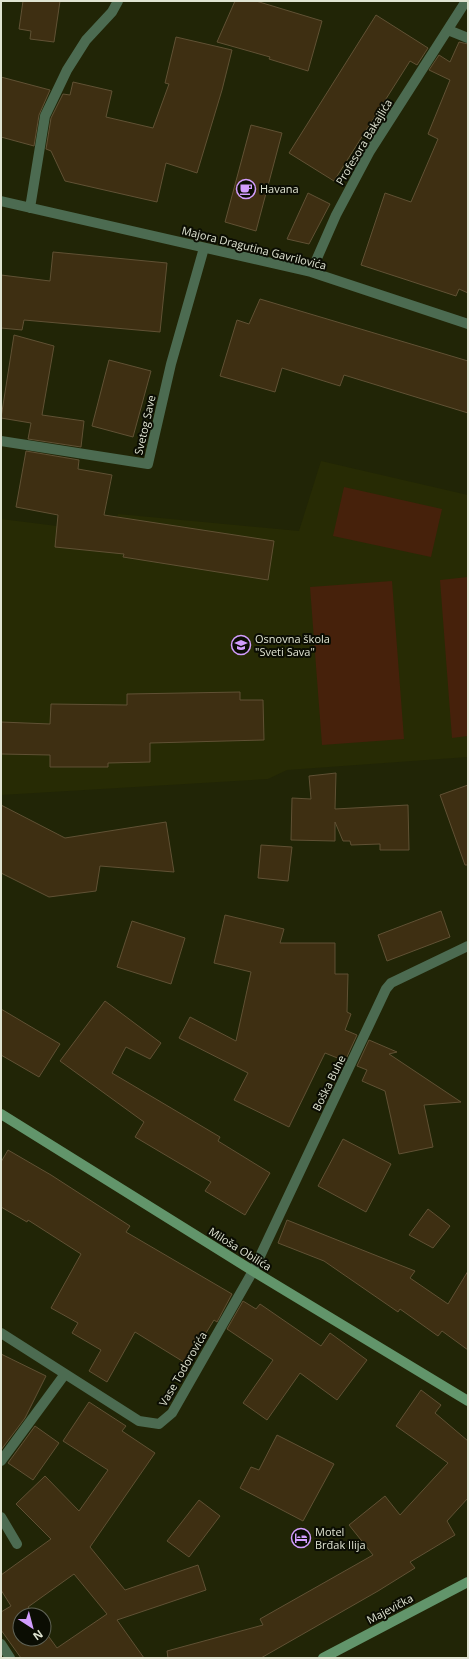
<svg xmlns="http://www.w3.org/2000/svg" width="469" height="1659" font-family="'Open Sans',sans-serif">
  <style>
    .built { fill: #272b04 }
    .green { fill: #46210b }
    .building { fill: #3e2f12; stroke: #605134; fill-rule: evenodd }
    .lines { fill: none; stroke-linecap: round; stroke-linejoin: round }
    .street { stroke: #4c6b51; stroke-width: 10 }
    .secondary { stroke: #62956b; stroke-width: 10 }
    .labels { text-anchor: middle; stroke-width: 4; stroke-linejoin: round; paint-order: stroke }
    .street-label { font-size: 11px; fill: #e0e4d2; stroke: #0b0d03 }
    .poi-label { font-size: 11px; fill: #e0e4d2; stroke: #0b0d03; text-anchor: start }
  </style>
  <rect width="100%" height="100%" fill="#212506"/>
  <!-- built -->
  <path class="built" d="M321 461 468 495V757L287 770 268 779 1 795V519L113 533 118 514 299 531Z"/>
  <!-- green -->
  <path class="green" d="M344 487 442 509 431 557 333 536Z
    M468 577V736L452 738 440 580Z
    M392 581 404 739 322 745 310 587Z"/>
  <!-- building -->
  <path class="building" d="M23 1H60L54 42 30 39 31 31 19 29Z
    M235 1H256L322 21 308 71 269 59 270 57 217 42Z
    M376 15 428 48 417 65 410 61 334 181 289 153Z
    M176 37 232 50 222 90 197 173 166 163 157 202 65 181 51 151 46 149 51 118 63 94 70 95 73 82 112 91 106 117 153 128 169 84 165 83Z
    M459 42 468 44V293L459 289 456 296 361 265 385 193 411 202 438 139 428 134 450 80 429 70 439 55 450 62Z
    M1 77 50 90 39 115 34 146 1 137Z
    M251 125 282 133 256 231 225 222Z
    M308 193 330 204 309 244 287 239Z
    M53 252 167 263 160 332 24 320 22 330 1 328V275L50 281Z
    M260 299 468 361V413L344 375 340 386 282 368 275 392 220 376 237 320 249 324Z
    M14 335 54 346 42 415 84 421 81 447 28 439 31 423 1 418Z
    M109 360 151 371 133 437 92 426Z
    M26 451 79 460 78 469 112 475 104 515 274 541 268 580 123 557 124 554 55 547 58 515 16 507Z
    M240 692V700H263L264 740 150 743V762L108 763V767H50V755L1 754V722L50 724 51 704 127 705V694Z
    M336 773 335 809 408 805 409 850H380V844L351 845 350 841H343L335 822V841L291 840 292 798 311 799 309 776Z
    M468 785V865H465L440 795Z
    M1 805 65 838 166 822 174 872 100 866 96 891 49 897 1 873Z
    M261 845 292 847 288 881 258 878Z
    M441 911 450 937 387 961 378 935Z
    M225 915 284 929 280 943H335V974H348L347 1012 351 1014 345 1030 357 1035 345 1061 325 1053 289 1127 234 1100 248 1073 179 1038 190 1017 236 1041 251 972 214 963Z
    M132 921 185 938 171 984 117 967Z
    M105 1001 161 1043 150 1059 126 1047 112 1073 220 1137 218 1141 270 1173 245 1215 205 1191 211 1182 135 1137 144 1122 60 1061Z
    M1 1009 60 1044 39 1077 1 1055Z
    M369 1040 397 1052 389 1054 461 1102 424 1105 433 1147 399 1154 385 1091 362 1081 367 1070 357 1066Z
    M343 1139 391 1164 366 1212 318 1186Z
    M8 1150 51 1175 130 1226 126 1232 232 1294 217 1322 214 1320 187 1364 135 1332 107 1382 89 1371 101 1350 72 1333 78 1323 51 1308 81 1254 28 1220 27 1222 1 1207V1162Z
    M428 1209 450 1226 433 1248 409 1235Z
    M287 1220 415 1271 410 1278 448 1304 468 1271V1350L442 1331 438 1336 400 1309 398 1312 324 1261 278 1243Z
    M243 1301 256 1309 260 1304 321 1346 330 1333 367 1360 337 1400 300 1373 267 1420 243 1403 273 1360 227 1329Z
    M1 1354 46 1376 25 1418 1 1450Z
    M421 1390 441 1405 435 1413 468 1441V1498L447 1521 455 1535 410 1562 415 1568 378 1591 261 1658H168L167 1651 263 1625 260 1619 373 1555 349 1525 385 1496 400 1515 448 1463 396 1426Z
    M89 1402 126 1426 122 1431 155 1453 90 1547 125 1590 198 1565 206 1590 117 1620 144 1658H21L1 1630V1612L11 1606 1 1590V1575L51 1539 16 1504 45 1476 79 1511 108 1470 63 1441ZM74 1574 107 1614 57 1648 44 1630V1639H20V1615H34L28 1607Z
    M35 1426 59 1443 33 1480 8 1463Z
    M277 1435 334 1464 303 1521 240 1488 251 1467 259 1470Z
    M199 1500 220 1516 189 1557 167 1541Z"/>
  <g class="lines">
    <!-- street -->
    <path class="street" d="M448 30 468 38
      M1 201 311 272 468 324
      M30 208 45 116 67 70 86 40 112 12 118 1
      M311 272 336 215 370 151 466 1
      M1 441 148 464 171 364 204 248
      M1 1333 139 1421 159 1424 172 1413 253 1271 386 989 391 983 468 946
      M1 1461 65 1374
      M1 1517 17 1544
      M1 1644 10 1658"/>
    <!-- secondary -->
    <path class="secondary" d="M1 1114 253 1271 468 1401
      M323 1658 468 1582"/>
  </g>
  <!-- icons -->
  <defs>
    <g id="cafe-ring" transform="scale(1)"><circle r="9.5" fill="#0b0d03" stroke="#d29dfd" stroke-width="1.5"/><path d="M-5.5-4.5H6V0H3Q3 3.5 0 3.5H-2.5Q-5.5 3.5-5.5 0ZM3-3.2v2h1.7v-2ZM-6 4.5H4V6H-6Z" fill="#d29dfd"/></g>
    <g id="school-ring" transform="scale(1)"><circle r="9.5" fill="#0b0d03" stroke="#d29dfd" stroke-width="1.5"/><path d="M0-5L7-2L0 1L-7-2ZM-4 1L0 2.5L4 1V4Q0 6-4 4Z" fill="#d29dfd"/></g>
    <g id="hotel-ring" transform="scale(1)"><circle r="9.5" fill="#0b0d03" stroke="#d29dfd" stroke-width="1.5"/><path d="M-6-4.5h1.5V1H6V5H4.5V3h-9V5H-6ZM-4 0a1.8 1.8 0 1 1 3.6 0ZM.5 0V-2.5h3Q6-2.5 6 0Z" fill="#d29dfd"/></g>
  </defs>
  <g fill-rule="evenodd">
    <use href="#cafe-ring" x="246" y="189"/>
    <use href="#school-ring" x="241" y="645"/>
    <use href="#hotel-ring" x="301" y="1538"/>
  </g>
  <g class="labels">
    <!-- street labels -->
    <g class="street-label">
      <text transform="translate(364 142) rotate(-59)" y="4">Profesora Bakajlića</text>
      <text transform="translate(254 248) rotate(14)" y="4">Majora Dragutina Gavrilovića</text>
      <text transform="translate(145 425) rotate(-77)" y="4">Svetog Save</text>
      <text transform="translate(329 1083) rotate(-64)" y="4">Boška Buhe</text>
      <text transform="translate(240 1249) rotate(32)" y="4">Miloša Obilića</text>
      <text transform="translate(183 1369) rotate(-60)" y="4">Vase Todorovića</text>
      <text transform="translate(390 1609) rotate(-28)" y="4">Majevička</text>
    </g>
    <!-- poi labels -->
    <g class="poi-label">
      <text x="260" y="193">Havana</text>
      <text x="255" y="643">Osnovna škola<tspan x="255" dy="13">"Sveti Sava"</tspan></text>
      <text x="315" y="1536">Motel<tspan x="315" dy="13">Brđak Ilija</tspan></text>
    </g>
  </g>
  <!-- border -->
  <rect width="469" height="1659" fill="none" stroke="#e0e4d2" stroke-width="4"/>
  <!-- north arrow -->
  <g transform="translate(32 1627) rotate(144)"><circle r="19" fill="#0b0d03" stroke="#606356"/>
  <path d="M0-3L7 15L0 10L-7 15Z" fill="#d29dfd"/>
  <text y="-6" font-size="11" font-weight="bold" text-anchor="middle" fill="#e0e4d2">N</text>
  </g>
</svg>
